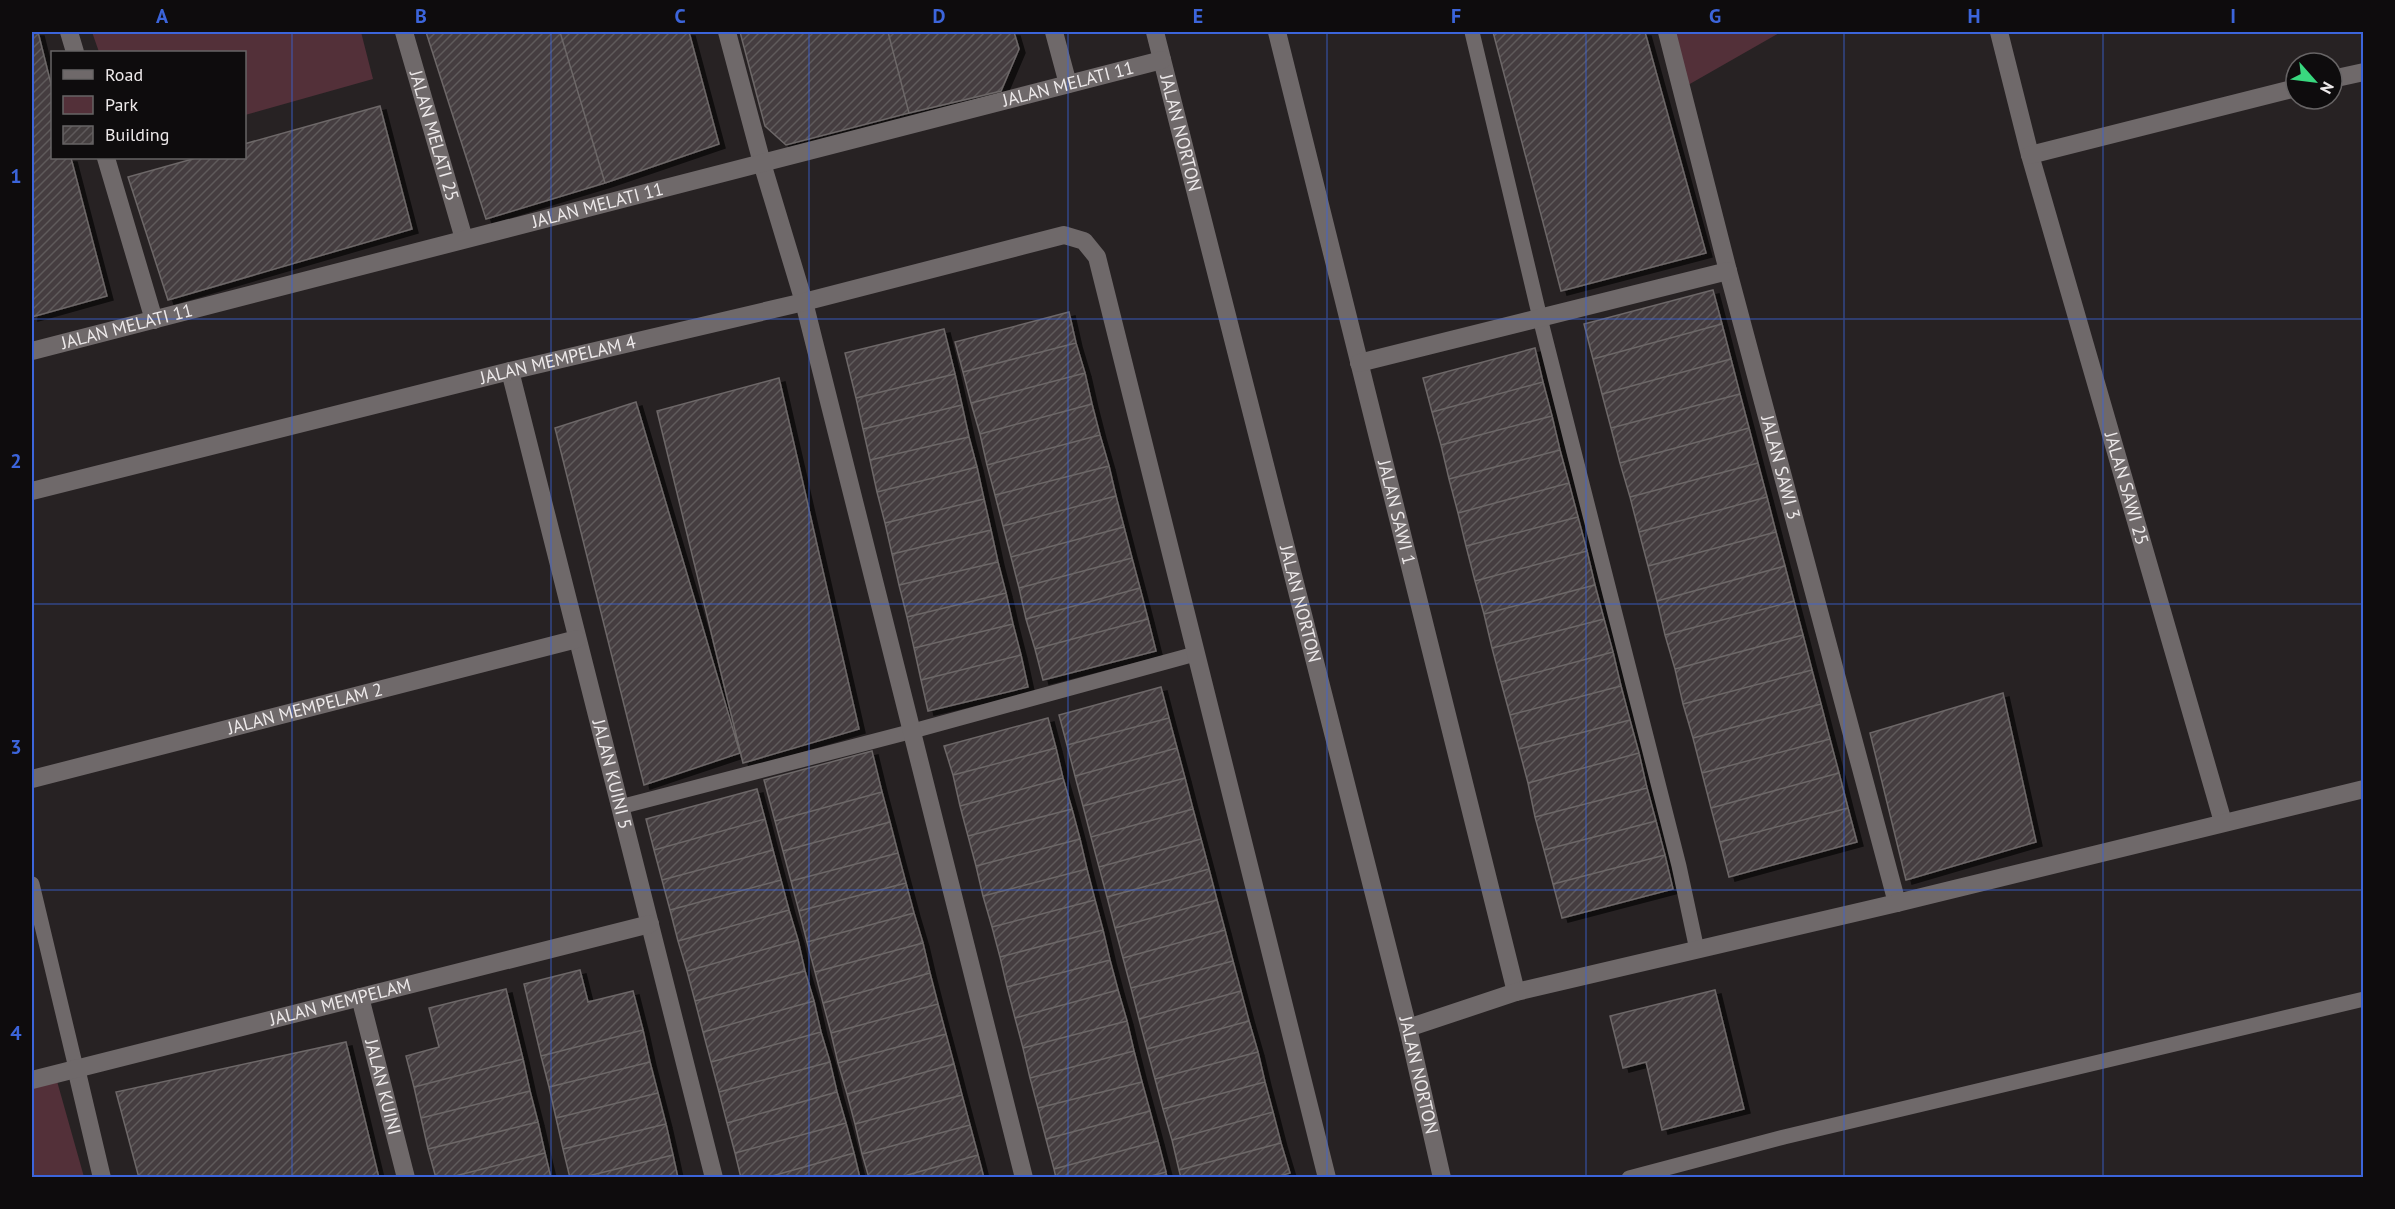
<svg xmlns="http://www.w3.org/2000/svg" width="2395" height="1209" font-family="'PT Sans',sans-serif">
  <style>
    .park { fill: #533039 }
    .building { fill: url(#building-hatch); stroke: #6d6768; stroke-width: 1.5; filter: url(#shadow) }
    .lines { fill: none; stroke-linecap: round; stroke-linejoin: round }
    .service { stroke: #6f696a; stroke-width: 15 }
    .minor { stroke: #6f696a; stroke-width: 18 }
    .grid { fill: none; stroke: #3c65db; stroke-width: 1.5; stroke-opacity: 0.55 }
    .labels { text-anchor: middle; stroke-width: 4.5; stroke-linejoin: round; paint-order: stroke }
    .street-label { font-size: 18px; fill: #ede9ea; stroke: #0e0c0d }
    .neatline { fill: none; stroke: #3c65db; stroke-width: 2 }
    .grid-label { font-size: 20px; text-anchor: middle; font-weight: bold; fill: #3c65db }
  </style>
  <defs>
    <pattern id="building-hatch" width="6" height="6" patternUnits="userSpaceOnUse" patternTransform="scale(1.5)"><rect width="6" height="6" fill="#443e3f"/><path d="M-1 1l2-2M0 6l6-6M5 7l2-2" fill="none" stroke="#5f5a5b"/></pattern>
    <filter id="shadow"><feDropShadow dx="6" dy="4" stdDeviation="0" flood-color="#0009"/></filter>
  </defs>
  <rect width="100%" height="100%" fill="#272223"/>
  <!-- park -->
  <path class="park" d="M92 32H361L373 79 245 115 244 52H99Z
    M1667 32H1781L1681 89Z
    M55 1074 84 1177H32V1080Z"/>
  <!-- building -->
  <path class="building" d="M32 32H38L52 88V158H71L107 296 32 317Z
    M426 32H560L605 183 486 219Z
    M560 32H689L719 144 605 183Z
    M740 32H888L909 113 786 145 765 126Z
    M888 32H1014L1019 49 1001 91 909 113Z
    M1493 32H1645L1706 253 1561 291Z
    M380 106 412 229 168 300 128 177 196 158H244V144Z
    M1713 290 1722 324 1593 359 1584 324Z
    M1069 312 1076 343 963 372 955 342Z
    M1722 324 1731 359 1602 394 1593 359Z
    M944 329 955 374 856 398 845 353Z
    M1076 343 1085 373 971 403 963 372Z
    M1535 348 1543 382 1432 412 1423 378Z
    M1731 359 1740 394 1611 428 1602 394Z
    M1085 373 1092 404 980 434 971 403Z
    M955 374 962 405 863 429 856 398Z
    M779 378 859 729 743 763 657 411Z
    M1543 382 1552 416 1441 445 1432 412Z
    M1740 394 1749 428 1620 463 1611 428Z
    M636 402 740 753 644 785 555 428Z
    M1092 404 1100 435 987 465 980 434Z
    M962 405 969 437 870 460 863 429Z
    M1552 416 1560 450 1449 479 1441 445Z
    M1749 428 1758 463 1630 497 1620 463Z
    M1100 435 1109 466 995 495 987 465Z
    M969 437 977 467 877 492 870 460Z
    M1560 450 1569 483 1458 513 1449 479Z
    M1758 463 1767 497 1639 532 1630 497Z
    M1109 466 1116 496 1003 526 995 495Z
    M977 467 984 499 885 523 877 492Z
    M1569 483 1578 517 1466 546 1458 513Z
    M1116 496 1124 527 1011 557 1003 526Z
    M1767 497 1776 532 1648 566 1639 532Z
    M984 499 991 530 892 554 885 523Z
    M1578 517 1587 551 1475 581 1466 546Z
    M1124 527 1132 558 1019 588 1011 557Z
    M991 530 998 562 899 585 892 554Z
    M1776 532 1785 566 1657 601 1648 566Z
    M1587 551 1595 585 1484 614 1475 581Z
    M1132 558 1140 588 1026 619 1019 588Z
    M998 562 1006 593 907 617 899 585Z
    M1785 566 1794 601 1665 635 1657 601Z
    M1595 585 1604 619 1492 648 1484 614Z
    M1140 588 1148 619 1035 649 1026 619Z
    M1006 593 1013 624 914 648 907 617Z
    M1794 601 1803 635 1675 669 1665 635Z
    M1148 619 1156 651 1043 680 1035 649Z
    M1604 619 1613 652 1501 682 1492 648Z
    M1013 624 1021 655 921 680 914 648Z
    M1803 635 1812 670 1683 704 1675 669Z
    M1613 652 1621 686 1510 715 1501 682Z
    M1021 655 1028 687 928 711 921 680Z
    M1812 670 1821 704 1693 738 1683 704Z
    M1621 686 1630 720 1519 749 1510 715Z
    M1161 687 1169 718 1067 745 1059 715Z
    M2003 693 2036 842 1906 880 1870 733Z
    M1821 704 1830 739 1702 773 1693 738Z
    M1048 718 1056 748 953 775 944 746Z
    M1169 718 1177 748 1075 776 1067 745Z
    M1630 720 1639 753 1528 783 1519 749Z
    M1830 739 1839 773 1711 808 1702 773Z
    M1056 748 1063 778 960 806 953 775Z
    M1177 748 1185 778 1083 806 1075 776Z
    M872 751 882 792 775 821 764 780Z
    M1639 753 1647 788 1535 817 1528 783Z
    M1839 773 1848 808 1720 842 1711 808Z
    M1063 778 1072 809 968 836 960 806Z
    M1185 778 1193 809 1091 837 1083 806Z
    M1647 788 1656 821 1544 850 1535 817Z
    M757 789 765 819 654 850 646 819Z
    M882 792 890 822 783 851 775 821Z
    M1848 808 1857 842 1729 877 1720 842Z
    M1072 809 1080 839 976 866 968 836Z
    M1193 809 1201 839 1099 867 1091 837Z
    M765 819 773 850 662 880 654 850Z
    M1656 821 1665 855 1553 884 1544 850Z
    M890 822 898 853 791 881 783 851Z
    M1080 839 1087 869 983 896 976 866Z
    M1201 839 1209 869 1107 897 1099 867Z
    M773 850 781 880 670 910 662 880Z
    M898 853 906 883 799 911 791 881Z
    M1665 855 1673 889 1562 918 1553 884Z
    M1087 869 1095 900 992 927 983 896Z
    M1209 869 1217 900 1115 928 1107 897Z
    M781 880 789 910 678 941 670 910Z
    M906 883 914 913 807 942 799 911Z
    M1095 900 1103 930 1000 957 992 927Z
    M1217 900 1225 930 1123 958 1115 928Z
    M789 910 798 940 687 971 678 941Z
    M914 913 923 943 815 972 807 942Z
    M1103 930 1110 960 1007 987 1000 957Z
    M1225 930 1233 961 1131 988 1123 958Z
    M798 940 805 971 695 1001 687 971Z
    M923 943 930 973 823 1003 815 972Z
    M1110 960 1118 990 1015 1018 1007 987Z
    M1233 961 1241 991 1139 1019 1131 988Z
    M580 970 588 1002 633 991 643 1030 541 1056 524 984Z
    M805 971 814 1001 703 1032 695 1001Z
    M930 973 938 1004 831 1033 823 1003Z
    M506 989 523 1059 414 1087 406 1056 439 1047 429 1008Z
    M1118 990 1127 1021 1023 1048 1015 1018Z
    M1715 990 1744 1109 1662 1130 1646 1062 1623 1068 1610 1016Z
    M1241 991 1249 1021 1147 1049 1139 1019Z
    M814 1001 821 1032 711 1062 703 1032Z
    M938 1004 946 1034 838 1063 831 1033Z
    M1127 1021 1134 1051 1030 1078 1023 1048Z
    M1249 1021 1258 1052 1155 1079 1147 1049Z
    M643 1030 650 1062 549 1087 541 1056Z
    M821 1032 830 1062 719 1092 711 1062Z
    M946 1034 954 1064 847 1094 838 1063Z
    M346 1042 379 1178H139L116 1092Z
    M1134 1051 1142 1082 1038 1108 1030 1078Z
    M1258 1052 1265 1082 1163 1109 1155 1079Z
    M523 1059 530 1091 421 1118 414 1087Z
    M650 1062 658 1093 556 1118 549 1087Z
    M830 1062 837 1092 727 1123 719 1092Z
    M954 1064 962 1095 855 1124 847 1094Z
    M1142 1082 1150 1111 1046 1139 1038 1108Z
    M1265 1082 1273 1112 1172 1140 1163 1109Z
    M530 1091 538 1122 428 1149 421 1118Z
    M837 1092 846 1123 735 1153 727 1123Z
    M658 1093 666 1124 563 1149 556 1118Z
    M962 1095 970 1125 862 1154 855 1124Z
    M1150 1111 1158 1141 1054 1169 1046 1139Z
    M1273 1112 1281 1143 1179 1170 1172 1140Z
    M538 1122 545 1153 447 1178H436L428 1149Z
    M846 1123 854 1153 765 1178H741L735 1153Z
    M666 1124 673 1155 580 1178H570L563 1149Z
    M970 1125 978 1155 897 1178H869L862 1154Z
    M1158 1141 1166 1172 1144 1178H1056L1054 1169Z
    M1281 1143 1290 1173 1273 1178H1181L1179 1170Z
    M545 1153 551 1178H447Z
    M854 1153 860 1178H765Z
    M673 1155 678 1178H580Z
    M978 1155 984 1178H897Z
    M1166 1172 1167 1178H1144Z"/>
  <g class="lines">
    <!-- service -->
    <path class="service" d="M1472 32 1540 318 1679 866 1697 950
      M620 807 913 731 1195 654
      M32 884 76 1068
      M1629 1178 1784 1137 2364 999"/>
    <!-- minor -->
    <g class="minor">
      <path d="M69 32 75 52"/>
      <path id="s1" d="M404 32 464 239"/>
      <path d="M727 32 762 163 804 302 1024 1178"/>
      <path d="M1054 32 1068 84"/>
      <path id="s2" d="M1155 32 1408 1028 1442 1178"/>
      <path id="s3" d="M1277 32 1516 992"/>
      <path id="s4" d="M1667 32 1728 271 1897 903"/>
      <path id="s5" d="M1999 32 2030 155 2223 822"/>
      <path d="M2332 79 2364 72"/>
      <path d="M2030 155 2296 88"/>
      <path d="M106 158 154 320"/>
      <path id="s6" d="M32 351 1162 60"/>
      <path d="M1359 363 1728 271"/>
      <path id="s7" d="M510 371 714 1178"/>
      <path id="s8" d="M32 491 510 371 804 302 1064 235 1084 241 1097 257 1327 1178"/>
      <path id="s9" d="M32 779 577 639"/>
      <path id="s10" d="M360 997 406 1178"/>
      <path d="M1408 1028 1516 992 1897 903 2364 789"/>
      <path d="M76 1068 102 1178"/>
      <path id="s11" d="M32 1080 650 924"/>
    </g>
  </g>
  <!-- grid -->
  <path class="grid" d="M292 32V1178M551 32V1178M809 32V1178M1068 32V1178M1327 32V1178M1586 32V1178M1844 32V1178M2103 32V1178M32 319H2364M32 604H2364M32 890H2364"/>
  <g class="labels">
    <!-- street labels -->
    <g class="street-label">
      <text dy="6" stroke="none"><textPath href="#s6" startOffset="1070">JALAN MELATI 11</textPath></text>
      <text dy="6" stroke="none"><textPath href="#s2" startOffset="104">JALAN NORTON</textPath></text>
      <text dy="6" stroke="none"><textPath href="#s1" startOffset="108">JALAN MELATI 25</textPath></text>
      <text dy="6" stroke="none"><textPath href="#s6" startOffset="584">JALAN MELATI 11</textPath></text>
      <text dy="6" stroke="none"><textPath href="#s6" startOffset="98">JALAN MELATI 11</textPath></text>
      <text dy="6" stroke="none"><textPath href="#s8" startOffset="542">JALAN MEMPELAM 4</textPath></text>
      <text dy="6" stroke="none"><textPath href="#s4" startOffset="450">JALAN SAWI 3</textPath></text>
      <text dy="6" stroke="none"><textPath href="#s5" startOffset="474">JALAN SAWI 25</textPath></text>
      <text dy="6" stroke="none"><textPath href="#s3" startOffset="495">JALAN SAWI 1</textPath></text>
      <text dy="6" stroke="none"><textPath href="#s2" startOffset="590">JALAN NORTON</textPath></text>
      <text dy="6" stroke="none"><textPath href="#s9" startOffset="282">JALAN MEMPELAM 2</textPath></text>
      <text dy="6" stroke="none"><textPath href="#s7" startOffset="416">JALAN KUINI 5</textPath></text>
      <text dy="6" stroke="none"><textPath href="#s11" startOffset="318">JALAN MEMPELAM</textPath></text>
      <text dy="6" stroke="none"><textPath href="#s2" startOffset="1076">JALAN NORTON</textPath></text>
      <text dy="6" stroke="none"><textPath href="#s10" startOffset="93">JALAN KUINI</textPath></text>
    </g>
  </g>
  <!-- border -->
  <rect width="2395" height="1209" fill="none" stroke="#0e0c0d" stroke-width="66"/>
  <!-- legend -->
  <rect x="51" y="51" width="195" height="108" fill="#0e0c0d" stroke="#676465" stroke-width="1.5"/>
  <rect x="63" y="70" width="30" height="9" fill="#6f696a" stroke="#676465" stroke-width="1.5"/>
  <text x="105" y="81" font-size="18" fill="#ede9ea">Road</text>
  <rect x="63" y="96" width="30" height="18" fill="#533039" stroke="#676465" stroke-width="1.5"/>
  <text x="105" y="111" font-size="18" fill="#ede9ea">Park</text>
  <rect x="63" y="126" width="30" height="18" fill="url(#building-hatch)" stroke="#676465" stroke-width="1.5"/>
  <text x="105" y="141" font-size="18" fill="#ede9ea">Building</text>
  <!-- north arrow -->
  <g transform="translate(2314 81) rotate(118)"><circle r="28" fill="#0e0c0d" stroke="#676465" stroke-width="1.5"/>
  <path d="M0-4.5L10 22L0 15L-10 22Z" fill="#39d87f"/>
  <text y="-9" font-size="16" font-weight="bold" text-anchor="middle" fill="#ede9ea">N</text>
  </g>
  <rect x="33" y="33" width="2329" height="1143" class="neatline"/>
  <g class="grid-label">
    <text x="162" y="23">A</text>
    <text x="421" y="23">B</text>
    <text x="680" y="23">C</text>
    <text x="939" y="23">D</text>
    <text x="1198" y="23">E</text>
    <text x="1456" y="23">F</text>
    <text x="1715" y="23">G</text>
    <text x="1974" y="23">H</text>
    <text x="2233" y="23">I</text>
    <text x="16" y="183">1</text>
    <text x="16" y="468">2</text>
    <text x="16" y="754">3</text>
    <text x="16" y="1040">4</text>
  </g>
</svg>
